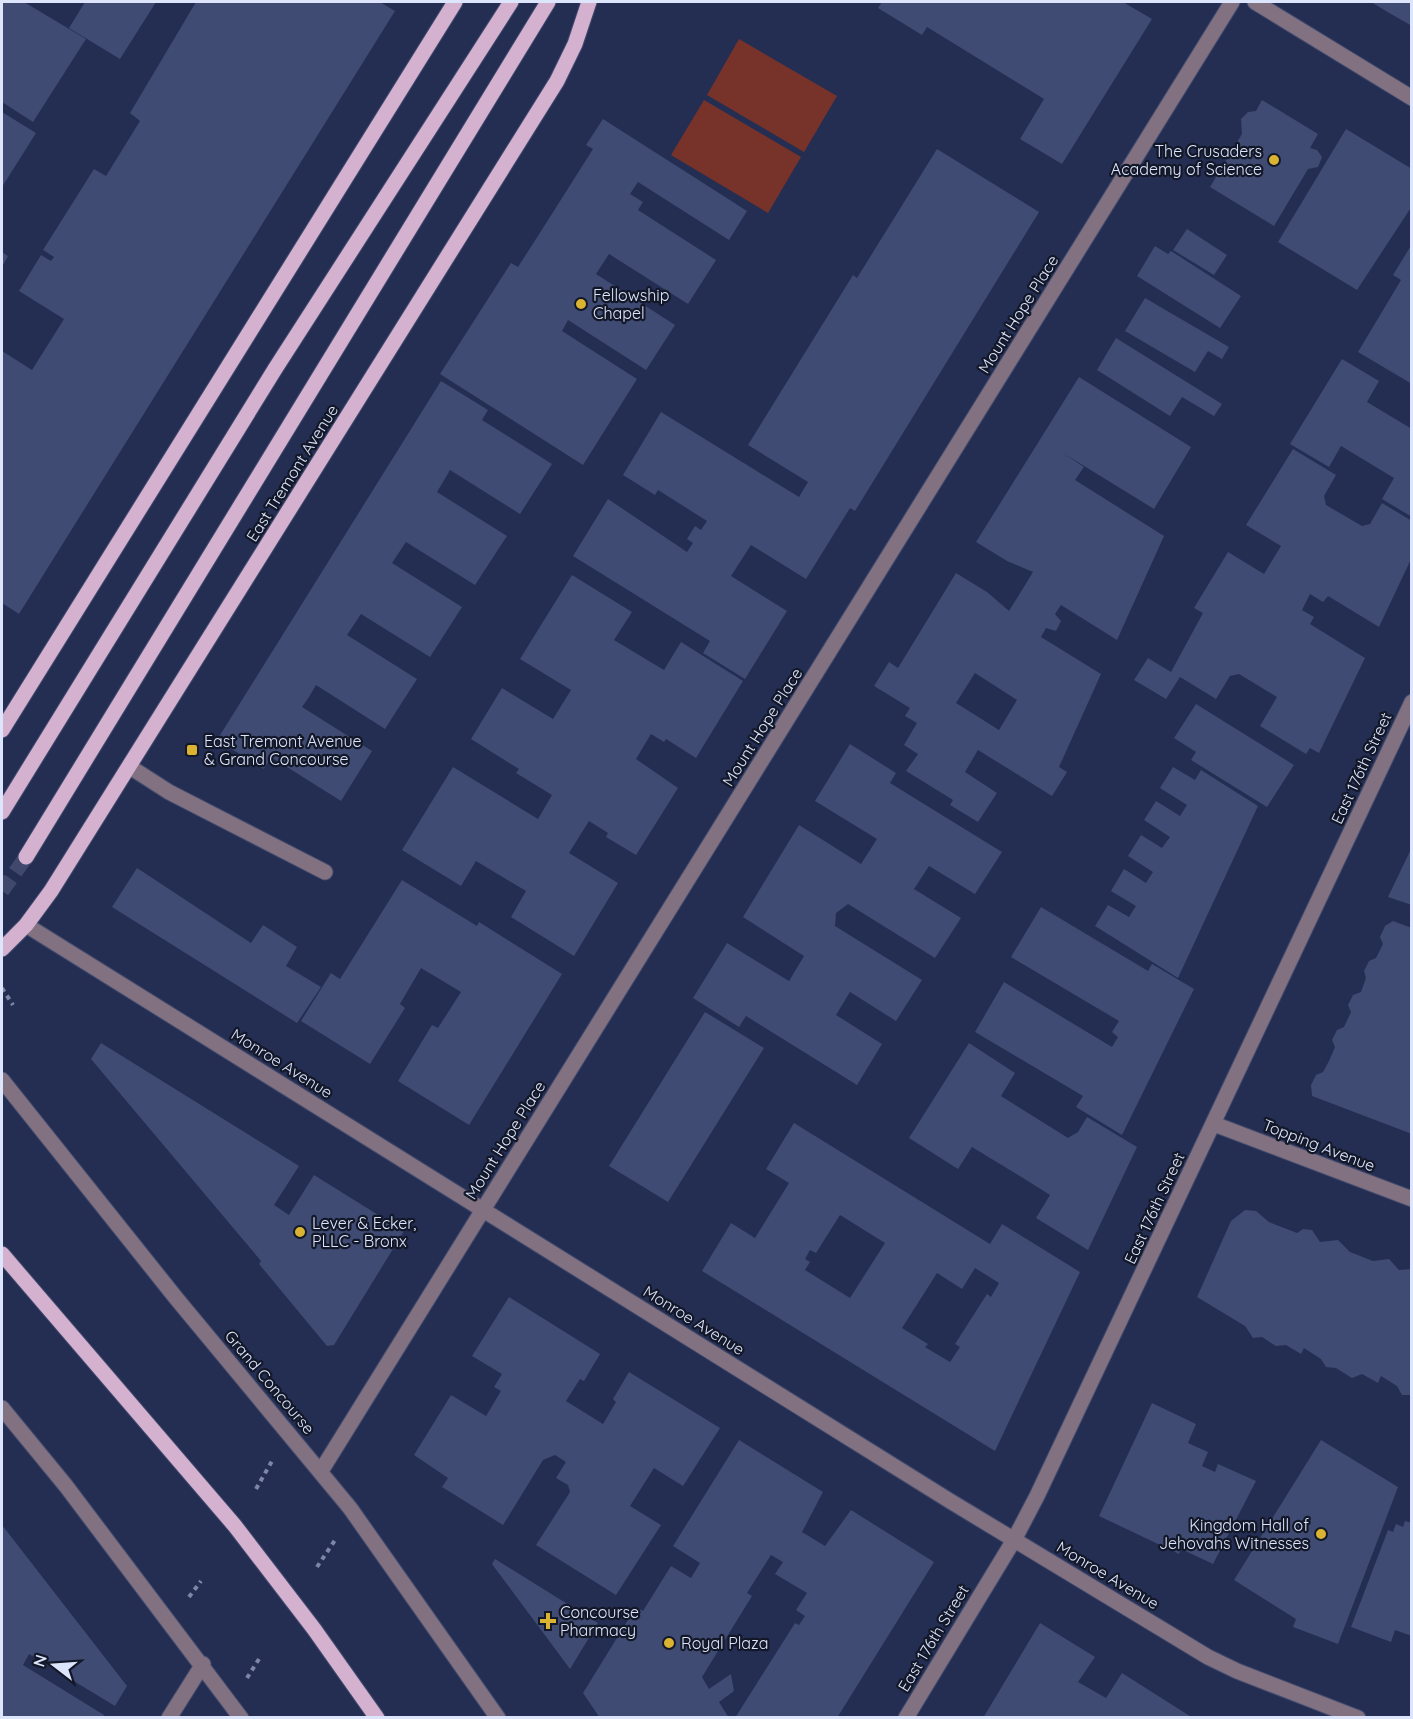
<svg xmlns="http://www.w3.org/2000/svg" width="1413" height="1719" font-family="Quicksand,sans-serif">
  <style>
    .green { fill: #773329 }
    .building { fill: #3f4b73; fill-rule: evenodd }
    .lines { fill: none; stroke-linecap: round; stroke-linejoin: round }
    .major-tunnel { stroke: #40496c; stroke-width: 15; stroke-dasharray: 15 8; stroke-linecap: butt }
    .minor-casing { stroke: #424b6e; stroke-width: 17 }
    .major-casing { stroke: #424b6e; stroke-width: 17 }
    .path { stroke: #7d86a5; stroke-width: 4; stroke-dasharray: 4.5 4.5; stroke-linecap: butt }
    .minor { stroke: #827180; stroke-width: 15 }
    .major { stroke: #d4b1cf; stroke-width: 15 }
    .poi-dot { fill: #dab333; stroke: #131828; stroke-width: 2 }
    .labels { text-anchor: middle; stroke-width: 4.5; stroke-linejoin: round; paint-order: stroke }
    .poi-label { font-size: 16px; fill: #dde5fd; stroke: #131828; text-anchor: start }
    .street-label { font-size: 16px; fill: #dde5fd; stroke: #131828 }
  </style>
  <rect width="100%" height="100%" fill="#242e53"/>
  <!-- green -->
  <path class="green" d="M739 39 837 96 804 152 707 95Z
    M704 100 801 157 768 213 671 155Z"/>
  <!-- building -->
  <path class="building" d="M2 2H24L86 39 33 122 2 102Z
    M85 2H156L120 59 69 28Z
    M196 2H380L395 11 19 614 2 603V351L32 370 64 319 19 291 41 255 51 261 54 257 43 250 94 169 106 176 140 121 130 113Z
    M882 2H1123L1152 19 1062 164 1020 139 1044 99 927 27 922 35 878 8Z
    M1371 2H1412V26L1391 14Z
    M1262 100 1318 134 1310 148 1317 150 1322 157 1318 167 1308 169 1274 226 1210 187 1242 134 1241 119 1248 112 1256 111Z
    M2 112 36 133 2 187Z
    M603 119 747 211 729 240 638 182 630 194 643 202 638 210 716 260 688 304 609 254 596 274 675 325 646 370 568 320 562 331 637 379 583 465 440 374 511 263 518 267 543 228 593 149 586 145Z
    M1346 129 1412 169V206L1357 290 1278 242Z
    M937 149 1039 212 855 511 850 508 806 579 751 545 731 576 787 611 745 679 703 653 710 641 573 556 608 499 687 552 693 543 687 539 695 526 701 530 707 521 658 490 655 495 623 475 661 412 799 497 808 482 748 445 853 275 857 278Z
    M1187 229 1227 255 1214 275 1173 250Z
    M1412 244V384L1358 352 1401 280 1393 275Z
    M1155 246 1168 254 1171 251 1241 296 1220 328 1137 276Z
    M2 252 8 256 2 267Z
    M1145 298 1229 347 1222 359 1208 351 1195 372 1125 331Z
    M1116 338 1222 404 1214 416 1182 397 1170 416 1097 370Z
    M1342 359 1379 381 1367 402 1412 429V517L1382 499 1394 478 1341 446 1329 467 1290 444Z
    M1079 377 1191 447 1154 509 1063 453 1084 467 1075 480 1164 536 1117 640 1061 605 1055 614 1061 621 1056 631 1046 628 1041 637 1101 674 1059 767 1067 772 1052 796 978 750 965 772 997 793 978 822 950 805 953 800 906 771 918 754 904 745 917 723 905 716 910 708 874 686 889 662 898 668 956 573 987 592 1009 611 1033 572 1007 561 976 542ZM975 673 1017 700 999 730 956 703Z
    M441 381 488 410 482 420 552 464 520 514 450 470 443 482 437 492 507 536 475 585 406 542 392 563 462 607 430 657 361 614 347 635 417 679 385 729 316 685 309 697 302 707 372 751 341 801 271 757 264 769 217 740Z
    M1293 449 1336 475 1324 496 1326 505 1362 526 1370 524 1382 503 1412 521V557L1379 627 1328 596 1323 602 1310 594 1302 610 1314 617 1310 624 1365 658 1319 753 1310 748 1306 754 1260 726 1277 697 1239 674 1230 676 1216 699 1180 677 1166 699 1134 680 1148 658 1171 672 1203 613 1194 608 1228 552 1264 574 1281 546 1246 525Z
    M572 575 632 612 614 640 664 670 681 642 743 681 696 758 666 739 664 742 651 734 636 759 678 788 636 855 606 837 608 833 589 821 569 853 618 883 574 956 511 917 526 891 476 861 461 886 402 850 453 767 538 819 552 795 516 773 519 769 471 739 502 688 553 719 571 690 520 659Z
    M1196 704 1294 765 1267 807 1191 760 1196 752 1174 738Z
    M850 744 896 773 890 783 1002 852 975 894 929 866 914 889 961 918 935 958 848 904 836 913 835 926 922 980 896 1021 850 992 836 1015 882 1044 857 1085 746 1016 739 1027 693 998 727 943 789 981 804 956 743 917 799 825 861 864 877 839 815 801Z
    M1173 767 1195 780 1201 770 1258 806 1178 978 1095 926 1108 905 1129 917 1136 906 1111 891 1124 869 1146 883 1153 872 1128 856 1141 835 1162 848 1170 837 1144 820 1156 801 1180 816 1187 805 1160 788Z
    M1412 847V905L1388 897Z
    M137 868 251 943 263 925 297 947 286 966 321 987 297 1023 112 907Z
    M402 880 477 926 479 922 562 974 469 1125 398 1081 432 1025 438 1028 461 992 421 968 400 1004 405 1008 370 1064 301 1021 331 973 340 979Z
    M1041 907 1148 971 1152 964 1194 989 1122 1135 1076 1107 1083 1096 975 1032 1004 982 1112 1047 1118 1037 1112 1032 1119 1021 1011 957Z
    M1393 921 1412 928V1134L1312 1096 1311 1085 1316 1075 1323 1072 1329 1061 1335 1047 1332 1040 1337 1030 1344 1027 1351 1012 1348 1005 1353 995 1361 992 1366 978 1364 971 1369 961 1376 958 1383 944 1380 937 1385 926Z
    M705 1012 764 1048 668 1202 609 1166Z
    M101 1043 299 1166 274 1205 289 1215 314 1175 404 1231 334 1345 327 1346 259 1264 261 1261 91 1059Z
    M969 1043 1015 1073 1001 1096 1068 1138 1078 1132 1087 1117 1137 1147 1088 1250 1036 1218 1050 1195 1023 1178 972 1147 958 1169 909 1138Z
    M794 1123 990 1244 1002 1224 1080 1272 995 1451 702 1271 731 1223 755 1238 789 1183 766 1169ZM840 1215 885 1243 850 1298 805 1270 810 1262 805 1259 810 1250 816 1253ZM975 1268 999 1283 991 1297 987 1294 955 1344 960 1347 950 1362 925 1347 928 1344 902 1328 937 1273 962 1289Z
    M1245 1210 1256 1211 1269 1222 1297 1233 1303 1229 1312 1230 1320 1242 1338 1240 1350 1252 1373 1261 1389 1259 1399 1270 1412 1269V1395H1402L1397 1386 1381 1376 1378 1383 1362 1374 1352 1378 1336 1368 1326 1367 1321 1359 1304 1348 1301 1354 1286 1345 1276 1346 1262 1337 1253 1338 1245 1326 1197 1297 1231 1221Z
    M509 1297 600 1354 584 1381 580 1379 566 1401 603 1424 616 1402 613 1399 629 1372 720 1428 683 1486 654 1468 630 1506 661 1525 616 1595 536 1545 570 1492 568 1485 556 1478 566 1462 555 1455 543 1460 503 1525 442 1487 448 1478 414 1455 451 1395 486 1416 501 1391 494 1387 502 1374 472 1356Z
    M1152 1403 1196 1424 1188 1443 1208 1452 1202 1466 1215 1472 1218 1464 1256 1481 1213 1564 1181 1549 1179 1554 1099 1516Z
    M739 1440 823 1492 802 1532 825 1546 851 1510 934 1562 837 1718H735L795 1623 799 1625 805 1616 796 1610 807 1593 775 1574 783 1562 771 1555 747 1593 752 1596 702 1677 709 1689 731 1674 734 1691 719 1702 729 1718H600L583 1693 636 1607 643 1611 671 1566 691 1578 700 1563 673 1546Z
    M1321 1440 1398 1487 1338 1644 1293 1627 1296 1619 1234 1580Z
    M1405 1521 1412 1523V1636L1395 1630 1391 1642 1351 1627 1388 1530 1393 1532 1396 1524 1403 1527Z
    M2 1525 127 1686 115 1706 29 1654 23 1665 104 1715 103 1718H2Z
    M495 1559 598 1623 570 1669 492 1564Z
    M1040 1623 1095 1657 1078 1682 1106 1698 1122 1673 1193 1718H983Z"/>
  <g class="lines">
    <!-- major-tunnel -->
    <path class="major-tunnel" d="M2 891 26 857"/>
    <!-- minor casing -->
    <g class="minor-casing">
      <path id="minor" d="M1255 2 1412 98
        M130 767 169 792 325 872
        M26 925 950 1501 1208 1657 1237 1671 1358 1718
        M2 1080 176 1298 350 1508 498 1718
        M1214 1124 1412 1199
        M2 1408 66 1486 241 1718
        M321 1471 1232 2
        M169 1718 203 1664
        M906 1718 1014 1540 1037 1496 1412 702"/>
    </g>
    <!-- major casing -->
    <g class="major-casing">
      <path id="major" d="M2 730 455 2
        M2 812 275 369 511 2
        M26 857 548 2
        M2 949 26 925 51 891 557 81 575 44 589 2
        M2 1254 235 1526 314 1629 377 1718"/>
    </g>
    <!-- path -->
    <path class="path" d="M2 988 13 1005
      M256 1489 272 1461
      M317 1567 335 1540
      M189 1597 201 1581
      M247 1678 259 1659"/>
    <!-- minor -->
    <use href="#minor" class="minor"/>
    <!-- major -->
    <use href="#major" class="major"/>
  </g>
  <!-- markers -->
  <g class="poi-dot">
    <circle cx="1274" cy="160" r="6"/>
    <circle cx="581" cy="304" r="6"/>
    <rect x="186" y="744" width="12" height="12" rx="3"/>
    <circle cx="300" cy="1232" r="6"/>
    <circle cx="1321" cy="1534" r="6"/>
    <path d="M545 1612h6v6h6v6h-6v6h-6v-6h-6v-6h6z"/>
    <circle cx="669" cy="1643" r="6"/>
  </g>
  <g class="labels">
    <!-- poi labels -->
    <g class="poi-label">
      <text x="1262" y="157" text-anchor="end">The Crusaders<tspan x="1262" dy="18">Academy of Science</tspan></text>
      <text x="593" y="301">Fellowship<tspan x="593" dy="18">Chapel</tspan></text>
      <text x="204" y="747">East Tremont Avenue<tspan x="204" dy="18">&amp; Grand Concourse</tspan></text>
      <text x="312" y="1229">Lever &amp; Ecker,<tspan x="312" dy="18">PLLC - Bronx</tspan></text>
      <text x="1309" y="1531" text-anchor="end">Kingdom Hall of<tspan x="1309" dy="18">Jehovahs Witnesses</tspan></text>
      <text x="560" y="1618">Concourse<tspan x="560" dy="18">Pharmacy</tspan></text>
      <text x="681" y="1649">Royal Plaza</text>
    </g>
    <!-- street labels -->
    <g class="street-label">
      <text transform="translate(1018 314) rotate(-58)" y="6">Mount Hope Place</text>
      <text transform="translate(292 473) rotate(-58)" y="6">East Tremont Avenue</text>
      <text transform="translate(762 727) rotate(-58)" y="6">Mount Hope Place</text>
      <text transform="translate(1361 768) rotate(-65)" y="6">East 176th Street</text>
      <text transform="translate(282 1063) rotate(32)" y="6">Monroe Avenue</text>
      <text transform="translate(505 1140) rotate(-58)" y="6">Mount Hope Place</text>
      <text transform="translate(1319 1145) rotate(21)" y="6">Topping Avenue</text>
      <text transform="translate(1154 1208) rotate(-65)" y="6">East 176th Street</text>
      <text transform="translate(694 1320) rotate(32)" y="6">Monroe Avenue</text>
      <text transform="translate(270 1382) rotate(50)" y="6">Grand Concourse</text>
      <text transform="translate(1108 1575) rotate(31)" y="6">Monroe Avenue</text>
      <text transform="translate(933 1638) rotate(-59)" y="6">East 176th Street</text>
    </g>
  </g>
  <!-- border -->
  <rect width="1413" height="1719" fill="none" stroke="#dde5fd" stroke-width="6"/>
  <!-- north arrow -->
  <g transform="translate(54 1665) rotate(287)" stroke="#131828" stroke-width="4.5" paint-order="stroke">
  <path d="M0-4.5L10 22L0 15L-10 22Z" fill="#dde5fd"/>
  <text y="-9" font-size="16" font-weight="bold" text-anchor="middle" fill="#dde5fd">N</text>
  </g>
</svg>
